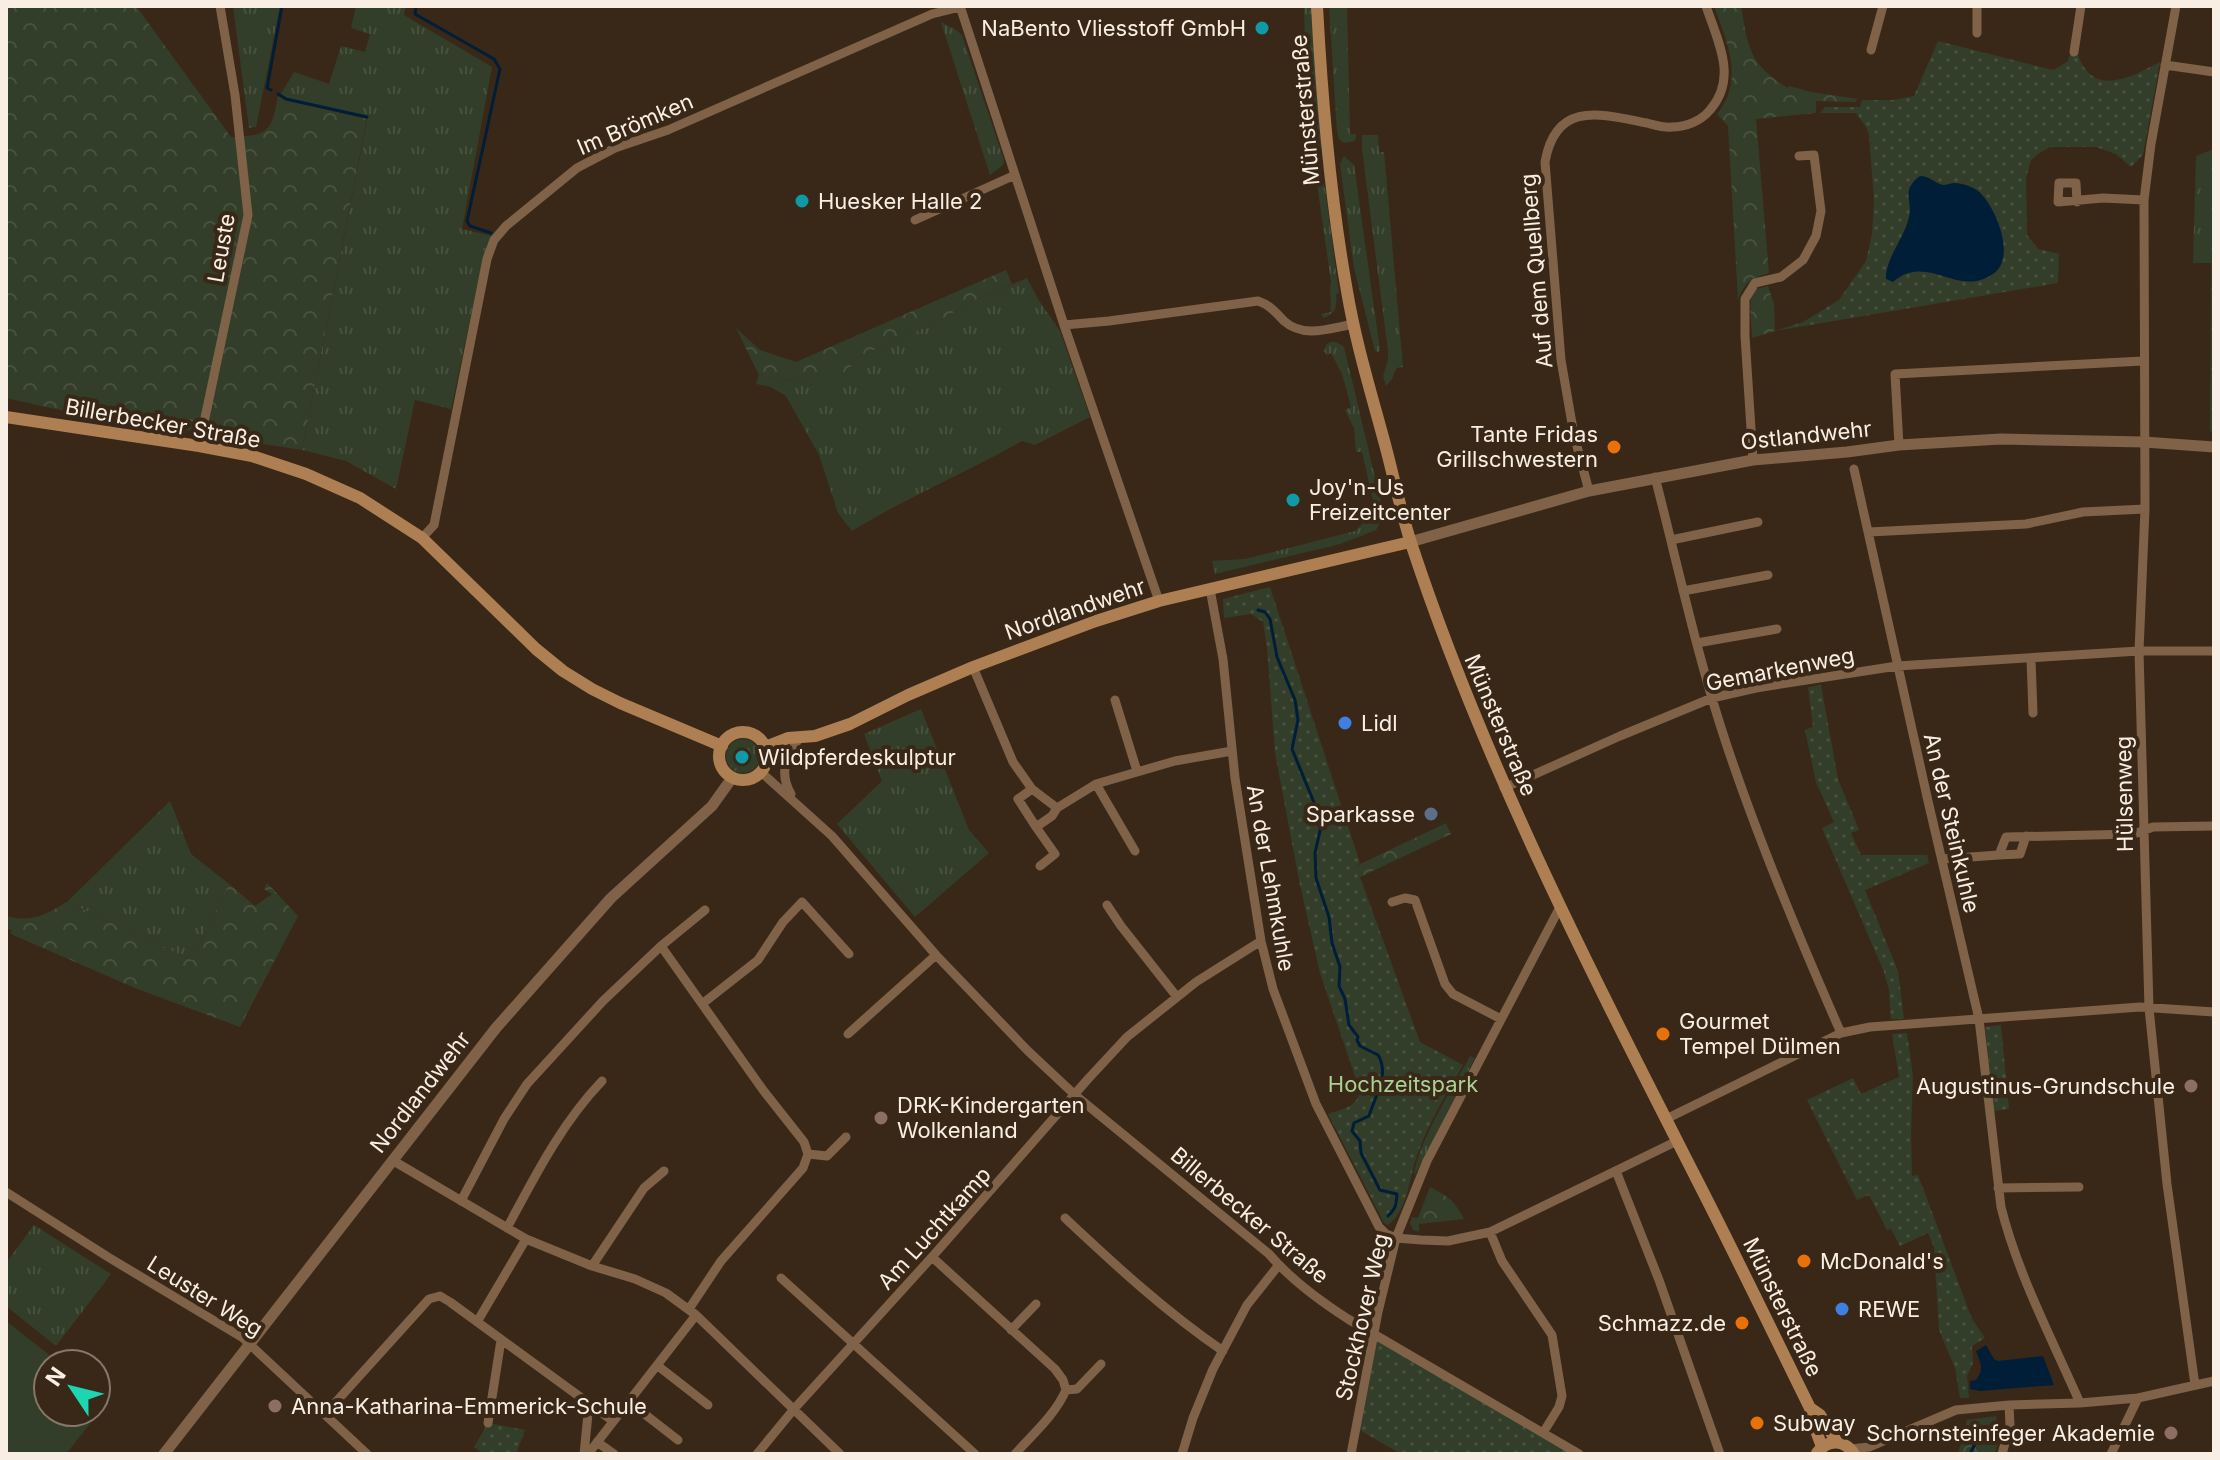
<svg xmlns="http://www.w3.org/2000/svg" width="2220" height="1460" font-family="Inter,sans-serif">
  <style>
    .grass { fill: url(#grass-tufts) }
    .forest { fill: url(#forest-crowns) }
    .park { fill: url(#park-dots) }
    .pitch { fill: #323e29 }
    .water { fill: #001e38 }
    .lines { fill: none; stroke-linecap: round; stroke-linejoin: round }
    .stream { stroke: #001e38; stroke-width: 3 }
    .minor { stroke: #7f6247; stroke-width: 9 }
    .tertiary { stroke: #7f6247; stroke-width: 11 }
    .secondary { stroke: #ae7f53; stroke-width: 12 }
    .culture-dot { fill: #0f9aa8; stroke: #392817; stroke-width: 3 }
    .food-dot { fill: #e8710a; stroke: #392817; stroke-width: 3 }
    .shop-dot { fill: #3f7fe0; stroke: #392817; stroke-width: 3 }
    .service-dot { fill: #5c6f8a; stroke: #392817; stroke-width: 3 }
    .education-dot { fill: #8d6e63; stroke: #392817; stroke-width: 3 }
    .labels { text-anchor: middle; stroke-width: 8; stroke-linejoin: round; paint-order: stroke }
    .poi-label { font-size: 22px; fill: #f9eee3; stroke: #392817; text-anchor: start }
    .street-label { font-size: 22px; fill: #f9eee3; stroke: #392817 }
    .park-label { font-size: 22px; fill: #abd092; stroke: #392817 }
  </style>
  <defs>
    <pattern id="grass-tufts" width="24" height="20" patternUnits="userSpaceOnUse" patternTransform="scale(2)"><rect width="24" height="20" fill="#323e29"/><path d="M3 7l-1-3M5 7V3M7 7l1-3M15 17l-1-3M17 17v-4M19 17l1-3" fill="none" stroke="#46513e"/></pattern>
    <pattern id="forest-crowns" width="20" height="18" patternUnits="userSpaceOnUse" patternTransform="scale(2)"><rect width="20" height="18" fill="#323e29"/><path d="M2 6a3 3 0 1 1 6 0M12 15a3 3 0 1 1 6 0" fill="none" stroke="#46513e"/></pattern>
    <pattern id="park-dots" width="8" height="8" patternUnits="userSpaceOnUse" patternTransform="scale(2)"><rect width="8" height="8" fill="#323e29"/><path d="M2 2h.1M6 6h.1" fill="none" stroke="#46513e" stroke-width="1.8" stroke-linecap="round"/></pattern>
  </defs>
  <rect width="100%" height="100%" fill="#392817"/>
  <!-- grass -->
  <path class="grass" d="M233 6H280L256 127 249 128Z
    M356 6H406L404 15 492 67 462 229 492 236 483 258 451 409 415 400 396 489 346 461 302 450 368 116 287 98 281 94 294 72 329 84 341 46 365 52 370 34 351 28Z
    M1304 6H1312L1321 143 1319 153 1314 159 1306 81Z
    M1329 6H1347L1350 134H1356L1355 141 1344 143 1339 139 1337 131Z
    M941 22 956 30 962 35 1004 160 1003 165 990 175Z
    M1362 135H1378L1379 152H1384L1403 367 1396 368 1392 379 1386 386 1383 376 1388 360V351L1362 149Z
    M2214 149V432L2210 431 2211 263H2193L2196 156Z
    M1344 156 1354 165 1380 350 1378 352 1375 351 1354 268 1340 164Z
    M1316 177 1323 182 1325 188 1339 293 1336 294C1337 306 1336 314 1323 318L1321 314 1331 312 1330 287 1331 282Z
    M1027 278 1038 299 1060 331 1090 417 1035 445 1022 441C966 473 907 497 852 531L838 513 819 455 786 396 771 387 756 384 759 375 814 385 843 376 858 357 937 322 973 301Z
    M1330 342H1336L1344 347 1384 515 1376 530 1340 544 1215 574 1212 561 1245 559 1355 531C1365 523 1366 519 1366 507L1374 505 1362 452H1356L1354 428 1345 410 1351 407 1342 374 1331 353 1327 355 1324 351 1326 345Z
    M921 709 969 830 989 853 915 917 837 824 882 781 864 734Z
    M726 756a17 17 0 1 1 34 0a17 17 0 1 1-34 0Z
    M170 801 191 854 229 884 192 960 67 902Z
    M1470 1056 1475 1058 1414 1177C1415 1147 1455 1084 1470 1056Z
    M34 1225 111 1274 56 1346 6 1306V1263Z"/>
  <!-- forest -->
  <path class="forest" d="M6 6H136L231 137C268 135 271 134 278 96L285 100 367 119 302 450 263 444 216 434 152 426 112 414 60 410 6 398Z
    M1714 6H1741C1748 48 1749 64 1788 88L1789 86 1811 92 1858 99 1855 102 1816 101V113L1756 119 1769 273C1750 279 1747 280 1738 299L1728 126 1717 114C1745 80 1727 42 1714 6Z
    M1006 270 1012 284 973 301 937 322 858 357 843 376 830 383 814 385 759 375 736 328 760 350 796 362Z
    M1768 286 1774 304 1775 331 1752 338C1752 327 1747 297 1755 290 1758 288 1765 287 1768 286Z
    M1446 823 1451 834 1360 877 1356 866Z
    M267 883 298 916 240 1027 135 988 13 935 10 933 12 930 6 929V916C33 923 44 915 67 902L192 960 229 884 255 906 272 894 264 889Z
    M1430 1187C1449 1197 1454 1200 1464 1219L1419 1224V1232L1413 1230 1410 1223 1412 1217 1418 1218Z
    M1996 1416 2000 1439 1994 1454H1958L1967 1420Z"/>
  <!-- park -->
  <path class="park" d="M1938 41 2053 70 2067 62 2071 52H2077C2092 99 2129 78 2160 62L2143 155 2131 167 2116 154 2096 147H2050L2038 154 2031 160 2026 178 2027 235 2038 249 2059 254 2058 283 1775 331 1803 322 1839 300 1866 261 1872 234 1874 201 1869 135 1866 127 1856 113H1820L1825 107H1860L1862 100H1893L1914 96Z
    M1270 587 1360 863 1356 866 1420 1042 1463 1065C1448 1092 1430 1120 1419 1150 1409 1173 1410 1208 1388 1225L1384 1223 1328 1114C1343 1109 1357 1107 1360 1091L1320 973 1300 885 1275 753 1267 647 1263 622 1251 614 1224 618 1223 599Z
    M1821 685 1838 779 1859 830 1851 833 1861 855H1927L1929 863 1865 890 1898 971 1904 1019H1891L1889 990 1884 972 1822 828 1834 822 1816 782 1805 730 1813 727 1808 687Z
    M2001 1025 2009 1109 1994 1111 1985 1027Z
    M1907 1033 1913 1076 1911 1132 1912 1176 1918 1175 1972 1319 1985 1338 1972 1346 1973 1363 1967 1376 1969 1398H1960L1955 1368 1939 1330 1934 1247 1928 1233 1900 1246 1891 1229 1887 1230 1869 1195 1857 1200 1807 1100 1853 1078 1861 1094 1899 1077 1892 1034Z
    M1375 1333 1579 1454H1401L1356 1428Z
    M488 1423 525 1430 516 1454H484L474 1447Z"/>
  <!-- pitch -->
  <path class="pitch" d="M6 1321 61 1364H48V1412H96V1392L108 1401 66 1454H6Z"/>
  <!-- water -->
  <path class="water" d="M1920 176C1930 176 1934 183 1943 185 1947 185 1951 183 1955 183 1962 183 1973 187 1978 191 1996 206 2017 258 1993 274 1961 295 1939 265 1909 273 1903 274 1898 278 1893 282L1886 279C1885 259 1905 237 1909 217 1913 199 1900 191 1920 176Z
    M1986 1345 1994 1359 1998 1361 2043 1356 2054 1385 1980 1391 1970 1389V1381L1976 1380C1984 1370 1981 1363 1976 1351Z"/>
  <g class="lines">
    <!-- stream -->
    <path class="stream" d="M416 6 415 14 494 59 500 69 467 221 470 226 491 233
      M271 90 267 88 282 6
      M278 94 286 99 367 117
      M1258 610 1265 612 1270 619 1277 657 1295 700 1298 720 1292 749 1322 822 1315 853 1316 878 1329 917 1332 943 1340 967 1339 986 1345 999 1349 1025 1358 1037 1357 1040 1360 1046 1378 1055C1390 1074 1375 1096 1369 1116L1354 1123 1352 1131 1360 1141 1361 1153 1380 1190 1397 1194C1396 1204 1397 1207 1388 1216
      M1970 1454 1982 1429"/>
    <!-- minor -->
    <path class="minor" d="M960 6 1064 325 1159 601
      M2176 6 2151 144 2144 200 2145 509 2139 651 2149 1008 2167 1184 2195 1385
      M1977 33V6
      M1871 50 1883 6
      M2074 52 2081 6
      M2165 65 2214 72
      M2077 202 2076 183H2059L2058 202 2103 198 2144 200
      M915 220 1015 175
      M1064 325 1109 321 1258 301C1270 305 1275 312 1284 321 1304 339 1331 328 1354 324
      M1899 445 1895 374 2143 361
      M199 446 248 215 235 95 220 6
      M1753 460 1745 336V299L1755 283 1781 277 1803 260 1816 236 1821 211 1814 155 1799 156
      M1854 469 1928 801 1979 1019 2001 1207C2018 1275 2052 1339 2080 1403
      M1655 477C1678 566 1697 656 1726 743 1759 842 1799 938 1841 1033
      M1589 491 1574 435 1561 360 1545 162C1556 100 1601 114 1647 123 1655 125 1664 128 1672 127 1686 127 1701 121 1710 110 1738 78 1718 42 1706 6
      M1869 532 2026 524 2083 512 2145 509
      M422 538 434 525 487 259 494 240 506 226 577 168 615 148 668 130 932 14 960 7
      M1671 540 1758 522
      M1210 589 1223 659 1235 778 1261 941 1273 989 1316 1104 1379 1227 1386 1234 1396 1238 1421 1240 1448 1241 1490 1232 1677 1141
      M1683 591 1768 575
      M1697 643 1777 629
      M2031 659 2033 713
      M973 667 1013 762 1032 789 1057 808 1096 784 1175 761 1232 751
      M1115 700 1137 771
      M761 772 832 836 936 955 1027 1050 1075 1095 1269 1254C1291 1280 1320 1301 1348 1319L1579 1454
      M1096 784 1135 851
      M1504 788 1620 736 1712 698 1756 688 1897 666 2139 651H2214
      M1032 789 1018 799 1036 827 1052 816 1057 808
      M791 794C778 772 787 757 799 738
      M1036 827 1055 854 1040 866
      M1999 855 2020 854 2026 836
      M1942 859 1999 855 2006 837 2134 834 2153 827 2214 826
      M1392 902 1405 898 1415 900 1445 984 1453 994 1501 1019
      M1107 905 1121 926 1177 997
      M702 1004 758 960 783 922 802 902 849 954
      M848 1034 936 955
      M1666 1119 1841 1033 1870 1027 2140 1007 2214 1012
      M808 1154 827 1156 846 1137
      M392 1160 526 1239 592 1266 635 1279 666 1293 696 1315 840 1454
      M1616 1171 1659 1280 1720 1454
      M1998 1188 2079 1187
      M6 1192 108 1257 243 1338 367 1454
      M461 1201 504 1119 527 1084 603 1001 661 946
      M1065 1218C1115 1265 1166 1312 1223 1351
      M507 1228C535 1176 561 1124 602 1081
      M1490 1232 1502 1261 1552 1335 1562 1396 1559 1407 1543 1433
      M932 1257 1055 1369 1063 1380 1066 1390C1055 1415 1033 1434 1015 1454
      M592 1266 644 1188 664 1171
      M781 1278 975 1454
      M689 1309 721 1261 803 1168 808 1154 804 1142 763 1090 661 946 705 910
      M477 1322 526 1239
      M1011 1330 1036 1304
      M658 1366 708 1405
      M1066 1390 1077 1389 1101 1364
      M629 1402 678 1440
      M325 1414 429 1299 440 1296 450 1302 613 1421
      M488 1423 501 1340
      M597 1442 614 1454
      M1850 1449 1869 1447 1956 1410 2009 1405 2080 1403 2138 1398 2214 1381
      M584 1454 589 1404
      M588 1454 696 1315
      M757 1454 794 1409 932 1257 1088 1079 1127 1037 1196 982 1261 941
      M1182 1454 1193 1418 1213 1369 1247 1305 1278 1266
      M1351 1454 1378 1312 1396 1238 1427 1161 1560 907
      M2002 1454 2010 1425 2009 1405
      M2111 1454 2138 1398"/>
    <!-- tertiary -->
    <path class="tertiary" d="M1410 542 1589 491 1753 460 1847 452 1899 445 2001 439 2144 442 2214 447
      M164 1454 496 1028 611 898 712 806 732 778"/>
    <!-- secondary -->
    <path class="secondary" d="M1317 6C1322 101 1330 197 1347 291 1356 345 1373 399 1387 452 1395 483 1402 516 1412 546 1485 767 1591 972 1696 1178 1735 1254 1772 1331 1810 1408L1812 1420 1822 1447
      M6 417 199 446 252 456 306 474 360 498 422 538 536 649 563 671 592 689 620 703 722 746
      M719 756a24 24 0 1 1 48 0a24 24 0 1 1-48 0Z
      M765 747 788 738 815 736 850 724 908 695 973 667 1096 621 1159 601 1410 542
      M1810 1408 1820 1415 1837 1442
      M1817 1453C1828 1439 1844 1439 1854 1454"/>
  </g>
  <!-- markers -->
  <g class="culture-dot">
    <circle cx="1262" cy="28" r="8"/>
    <circle cx="802" cy="201" r="8"/>
    <circle cx="1293" cy="500" r="8"/>
    <circle cx="742" cy="757" r="8"/>
  </g>
  <g class="food-dot">
    <circle cx="1614" cy="447" r="8"/>
    <circle cx="1663" cy="1034" r="8"/>
    <circle cx="1804" cy="1261" r="8"/>
    <circle cx="1742" cy="1323" r="8"/>
    <circle cx="1757" cy="1423" r="8"/>
  </g>
  <g class="shop-dot">
    <circle cx="1345" cy="723" r="8"/>
    <circle cx="1842" cy="1309" r="8"/>
  </g>
  <circle class="service-dot" cx="1431" cy="814" r="8"/>
  <g class="education-dot">
    <circle cx="2191" cy="1086" r="8"/>
    <circle cx="881" cy="1118" r="8"/>
    <circle cx="275" cy="1406" r="8"/>
    <circle cx="2171" cy="1433" r="8"/>
  </g>
  <g class="labels">
    <!-- poi labels -->
    <g class="poi-label">
      <text x="1246" y="36" text-anchor="end">NaBento Vliesstoff GmbH</text>
      <text x="818" y="209">Huesker Halle 2</text>
      <text x="1598" y="442" text-anchor="end">Tante Fridas<tspan x="1598" dy="25">Grillschwestern</tspan></text>
      <text x="1309" y="495">Joy'n-Us<tspan x="1309" dy="25">Freizeitcenter</tspan></text>
      <text x="1361" y="731">Lidl</text>
      <text x="758" y="765">Wildpferdeskulptur</text>
      <text x="1415" y="822" text-anchor="end">Sparkasse</text>
      <text x="1679" y="1029">Gourmet<tspan x="1679" dy="25">Tempel Dülmen</tspan></text>
      <text x="2175" y="1094" text-anchor="end">Augustinus-Grundschule</text>
      <text x="897" y="1113">DRK-Kindergarten<tspan x="897" dy="25">Wolkenland</tspan></text>
      <text x="1820" y="1269">McDonald's</text>
      <text x="1858" y="1317">REWE</text>
      <text x="1726" y="1331" text-anchor="end">Schmazz.de</text>
      <text x="291" y="1414">Anna-Katharina-Emmerick-Schule</text>
      <text x="1773" y="1431">Subway</text>
      <text x="2155" y="1441" text-anchor="end">Schornsteinfeger Akademie</text>
    </g>
    <!-- street labels -->
    <g class="street-label">
      <text transform="translate(1305 110) rotate(-95)" y="8">Münsterstraße</text>
      <text transform="translate(635 124) rotate(-23)" y="8">Im Brömken</text>
      <text transform="translate(221 248) rotate(-80)" y="8">Leuste</text>
      <text transform="translate(1536 271) rotate(-95)" y="8">Auf dem Quellberg</text>
      <text transform="translate(163 423) rotate(10)" y="8">Billerbecker Straße</text>
      <text transform="translate(1806 435) rotate(-6)" y="8">Ostlandwehr</text>
      <text transform="translate(1075 609) rotate(-19)" y="8">Nordlandwehr</text>
      <text transform="translate(1780 669) rotate(-11)" y="8">Gemarkenweg</text>
      <text transform="translate(1501 725) rotate(67)" y="8">Münsterstraße</text>
      <text transform="translate(2124 794) rotate(-91)" y="8">Hülsenweg</text>
      <text transform="translate(1952 823) rotate(77)" y="8">An der Steinkuhle</text>
      <text transform="translate(1271 878) rotate(80)" y="8">An der Lehmkuhle</text>
      <text transform="translate(420 1092) rotate(-52)" y="8">Nordlandwehr</text>
      <text transform="translate(1250 1215) rotate(40)" y="8">Billerbecker Straße</text>
      <text transform="translate(934 1228) rotate(-48)" y="8">Am Luchtkamp</text>
      <text transform="translate(205 1296) rotate(32)" y="8">Leuster Weg</text>
      <text transform="translate(1783 1307) rotate(64)" y="8">Münsterstraße</text>
      <text transform="translate(1362 1317) rotate(-77)" y="8">Stockhover Weg</text>
    </g>
    <!-- park labels -->
    <g class="park-label">
      <text x="1403" y="1092">Hochzeitspark</text>
    </g>
  </g>
  <!-- border -->
  <rect width="2220" height="1460" fill="none" stroke="#f9eee3" stroke-width="16"/>
  <!-- north arrow -->
  <g transform="translate(72 1388) rotate(305)"><circle r="38" fill="#392817" stroke="#867769" stroke-width="2"/>
  <path d="M0-6L14 30L0 20L-14 30Z" fill="#1cd5b1"/>
  <text y="-12" font-size="22" font-weight="bold" text-anchor="middle" fill="#f9eee3">N</text>
  </g>
</svg>
